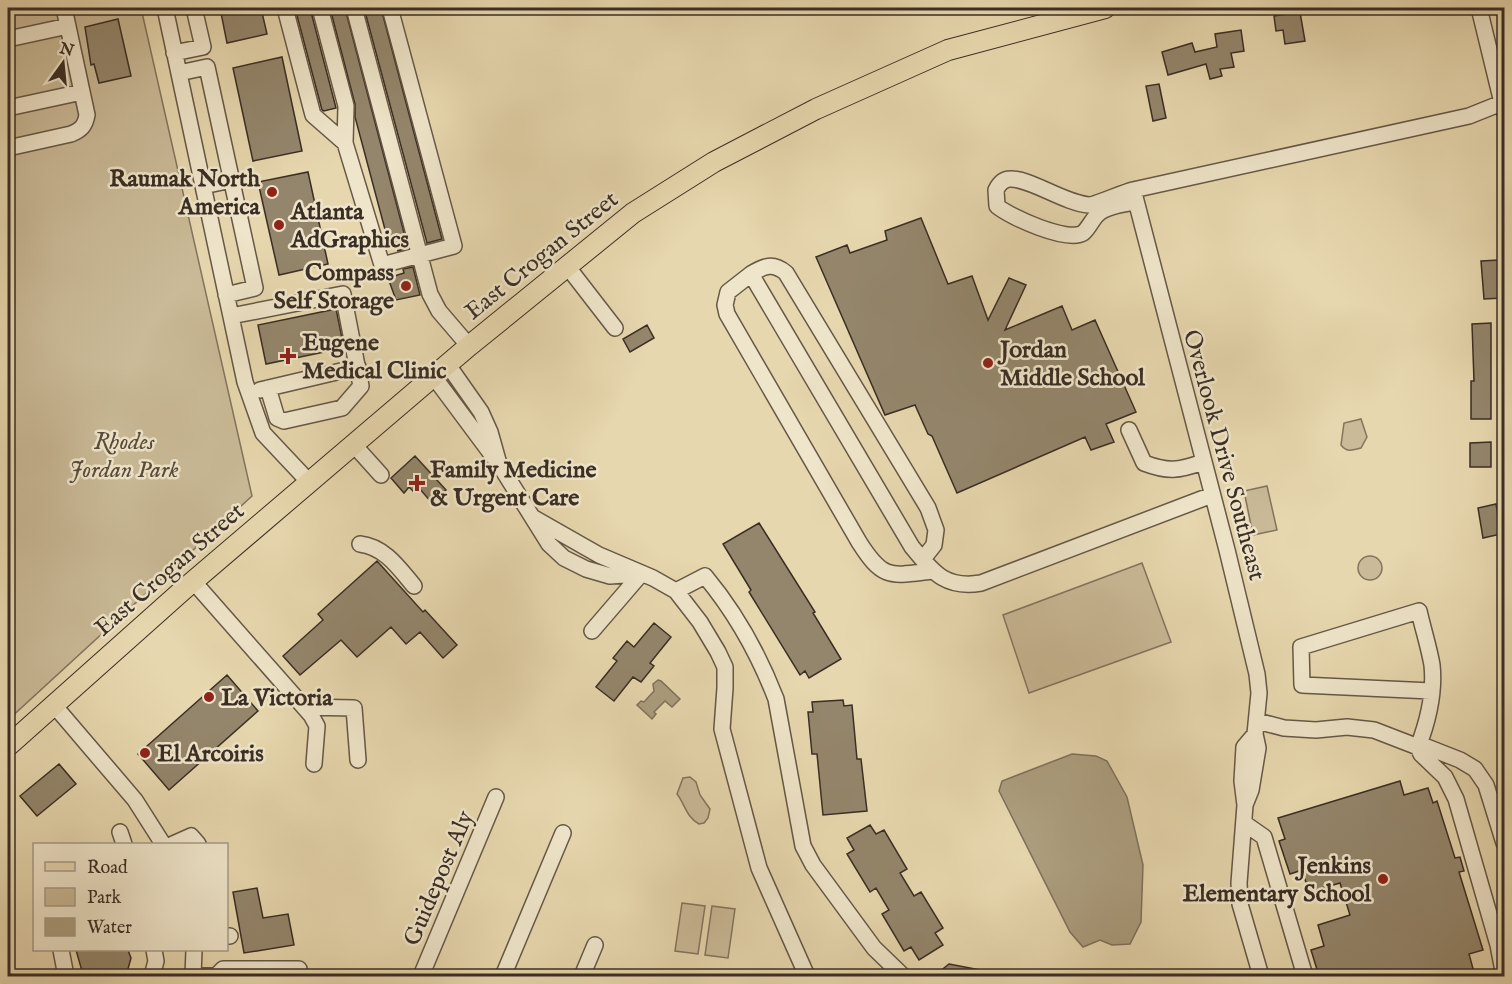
<svg xmlns="http://www.w3.org/2000/svg" width="1512" height="984" font-family="'IM FELL English',serif">
  <style>
    .green { fill: #caba97; stroke: #82745e; stroke-width: 1.5 }
    .water { fill: #ac9e7f; stroke: #7e715b; stroke-width: 1.5 }
    .building { fill: #94866c; stroke: #3a2e24; stroke-width: 1.5 }
    .lines { fill: none; stroke-linecap: round; stroke-linejoin: round }
    .minor-casing { stroke: #655846; stroke-width: 18 }
    .major-casing { stroke: #3a2e24; stroke-width: 22 }
    .minor { stroke: #efe5ca; stroke-width: 15 }
    .major { stroke: #e7d7ae; stroke-width: 20 }
    .poi-dot { fill: #8f2418; stroke: #efe5ca; stroke-width: 2 }
    .labels { text-anchor: middle; stroke-width: 5; stroke-linejoin: round; paint-order: stroke }
    .poi-label { font-size: 24px; font-weight: bold; fill: #3a2e24; stroke: #efe5ca; text-anchor: start }
    .street-label { font-size: 24px; fill: #3a2e24; stroke: #efe5ca }
    .park-label { font-size: 24px; font-style: italic; fill: #574a3b; stroke: #efe5ca }
  </style>
  <rect width="100%" height="100%" fill="#e7d7ae"/>
  <filter id="stains"><feTurbulence type="fractalNoise" baseFrequency=".00333" numOctaves="4"/><feColorMatrix values="0 0 0 0 .2 0 0 0 0 .09 0 0 0 0 .02 0 0 0 .5 -.17"/></filter>
  <radialGradient id="worn" r=".72"><stop offset=".6" stop-color="#630" stop-opacity="0"/><stop offset="1" stop-color="#630" stop-opacity=".3"/></radialGradient>
  <!-- green -->
  <path class="green" d="M8 8H141L252 496 8 720Z
    M1361 419 1367 437 1361 448C1353 450 1347 453 1341 445L1344 423Z
    M1267 486 1277 530 1253 535 1244 491Z
    M1358 568a12 12 0 1 1 24 0a12 12 0 1 1-24 0Z
    M1142 563 1171 642 1029 693 1003 615Z
    M690 777 696 782 700 795 710 809 708 818 704 823 699 824C686 817 685 804 677 794L683 778Z
    M682 903 705 906 698 954 675 951Z
    M712 906 735 909 728 958 705 955Z"/>
  <!-- water -->
  <path class="water" d="M658 680 661 681 680 699 672 707 665 701 654 712 656 714 652 719 637 705 641 701 644 702 654 691 653 684Z
    M1072 754 1096 756 1107 761 1127 797 1143 865 1141 922 1130 944 1112 945 1100 940 1083 947 1070 932 999 791 1002 781Z"/>
  <!-- building -->
  <path class="building" d="M220 8H261L267 34 227 43Z
    M295 8H310L336 108 324 111 322 110Z
    M330 8H345L408 248 398 251 394 236 387 237 355 117V104Z
    M364 8H381L442 239 427 243Z
    M1300 12 1305 41 1285 44 1283 30 1276 31 1274 16Z
    M118 19 131 76 99 83 94 64 91 65 85 27Z
    M1241 30 1244 51 1231 53 1234 67 1220 69 1222 76 1210 79 1206 64 1168 75 1162 52 1192 43 1195 52 1217 47 1215 34Z
    M282 57 302 151 253 161 233 68Z
    M1159 84 1166 118 1153 121 1146 86Z
    M308 172 328 264 279 275 258 182Z
    M921 218 948 284 972 276 988 320 1009 278 1026 285 1005 330 1062 306 1072 330 1095 320 1136 412 1106 424 1114 442 1091 450 1085 437 957 493 932 436 928 434 915 405 885 415 816 257 847 245 850 253 887 240 885 231Z
    M1499 260 1502 298 1484 299 1481 261Z
    M413 267 420 295 396 300 388 278 404 273 403 269Z
    M336 309 344 348 266 364 258 325Z
    M1491 323V419H1471V381H1474L1472 324Z
    M647 325 654 338 630 352 623 339Z
    M1491 442V467H1470V443Z
    M415 456 446 490 432 503 419 488 414 492 409 487 404 493 391 478Z
    M1496 504 1501 534 1483 538 1478 508Z
    M759 523 815 612 813 613 841 659 809 678 805 671 800 675 749 592 751 590 723 544Z
    M377 561 423 612 425 610 457 645 443 658 420 632 406 644 391 627 357 657 341 640 300 675 283 656 323 620 318 614Z
    M654 623 671 637 650 663 654 666 641 682 633 677 614 701 596 687 617 661 613 658 627 641 634 647Z
    M227 675 258 711 169 790 138 754Z
    M843 700 844 706 852 705 857 759H861L867 811 823 815 817 754H812L808 712H813L812 702Z
    M59 764 76 784 37 816 20 796Z
    M1400 781 1404 795 1428 788 1433 803 1437 801 1455 858 1460 857 1464 871 1459 872 1483 950 1469 954 1475 976H1319L1311 950 1324 946 1318 925 1350 915 1340 883 1309 892 1302 870 1290 874 1279 841 1285 839 1278 818Z
    M870 825 876 834 884 830 907 869 900 873 914 896 921 892 943 928 935 933 943 945 919 960 911 947 904 951 882 914 889 910 876 888 870 892 847 854 854 850 847 838Z
    M257 888 263 918 288 914 294 945 244 953 233 892Z
    M76 950H128L131 958 126 976H81L82 971Z
    M949 964 986 971 985 976H934Z"/>
  <g class="lines">
    <!-- minor casing -->
    <g class="minor-casing">
      <path id="minor" d="M165 8 245 382 263 433 310 483
        M285 8 313 115 345 143 382 265 454 246 390 8
        M320 8 346 106 345 143
        M354 8 430 294 439 311 469 346
        M1479 8 1504 111
        M8 39 68 26
        M174 53 203 47 194 8
        M179 73 207 67 255 288 226 295
        M8 108 82 92
        M8 148 71 134C81 130 85 126 87 115L64 8
        M203 186 232 180
        M1134 193 1227 550 1257 674 1259 693 1255 734 1258 748 1251 790 1245 805
        M1136 202C1124 204 1105 206 1097 215 1092 220 1088 229 1083 233 1068 243 1010 217 997 206L996 190C999 184 1003 179 1010 179 1030 178 1064 203 1089 205 1095 205 1124 192 1133 190L1469 116 1504 102
        M567 266 615 328
        M751 274C764 266 773 262 786 273L928 508 936 530 934 545 923 559
        M231 316 343 294 361 386 342 408 284 421 277 418 268 388
        M448 365 481 412 490 432 499 464 549 544 564 558 586 569 610 576 638 574
        M434 377 495 459
        M260 390 358 367
        M1129 430 1144 463C1168 472 1178 471 1203 462
        M354 445 381 475
        M534 518 599 555 653 578 676 591 700 622 718 652 725 667V688L722 729 759 868 807 976
        M360 544C385 547 399 568 414 586
        M932 571C890 576 883 580 859 542L727 314 725 305 728 292 751 274 912 547C933 572 945 589 981 583L1212 495
        M193 581 311 715 317 726 314 764
        M676 591 705 576C735 612 759 655 776 699L803 846 813 865 874 948 903 976
        M592 631 641 574
        M53 704 135 800 163 844
        M304 707 354 708 358 760
        M1257 721 1284 728 1316 730 1347 727 1374 730 1418 747C1428 721 1435 693 1432 665 1429 647 1423 629 1419 611L1301 647 1302 685 1431 691
        M1255 734 1244 747 1242 781 1245 805 1239 883 1240 904 1261 976
        M1418 747 1421 754 1445 777 1456 799 1498 945 1504 976
        M1418 747H1427L1460 760 1475 769 1486 785 1504 843
        M1244 823 1264 837 1305 976
        M120 832 124 844
        M173 844 191 836 198 844
        M226 936H230
        M61 950 66 976
        M152 976 156 961 154 950
        M193 976 194 950
        M199 976H216L223 969H299L297 976
        M421 976 496 797
        M503 976 563 833
        M582 976 595 945"/>
    </g>
    <!-- major casing -->
    <g class="major-casing">
      <path id="major" d="M8 746 183 590 469 346 633 213 714 162 816 109 948 50 1105 8"/>
    </g>
    <!-- minor -->
    <use href="#minor" class="minor"/>
    <!-- major -->
    <use href="#major" class="major"/>
  </g>
  <!-- markers -->
  <g class="poi-dot">
    <circle cx="272" cy="192" r="6"/>
    <circle cx="279" cy="225" r="6"/>
    <circle cx="406" cy="286" r="6"/>
    <path d="M285 347h6v6h6v6h-6v6h-6v-6h-6v-6h6z"/>
    <circle cx="988" cy="363" r="6"/>
    <path d="M414 474h6v6h6v6h-6v6h-6v-6h-6v-6h6z"/>
    <circle cx="209" cy="697" r="6"/>
    <circle cx="145" cy="753" r="6"/>
    <circle cx="1383" cy="879" r="6"/>
  </g>
  <g class="labels">
    <!-- poi labels -->
    <g class="poi-label">
      <text x="260" y="186" text-anchor="end">Raumak North<tspan x="260" dy="28">America</tspan></text>
      <text x="291" y="219">Atlanta<tspan x="291" dy="28">AdGraphics</tspan></text>
      <text x="394" y="280" text-anchor="end">Compass<tspan x="394" dy="28">Self Storage</tspan></text>
      <text x="302" y="350">Eugene<tspan x="302" dy="28">Medical Clinic</tspan></text>
      <text x="1000" y="357">Jordan<tspan x="1000" dy="28">Middle School</tspan></text>
      <text x="430" y="477">Family Medicine<tspan x="430" dy="28">&amp; Urgent Care</tspan></text>
      <text x="221" y="705">La Victoria</text>
      <text x="157" y="761">El Arcoiris</text>
      <text x="1371" y="873" text-anchor="end">Jenkins<tspan x="1371" dy="28">Elementary School</tspan></text>
    </g>
    <!-- street labels -->
    <g class="street-label">
      <text transform="translate(541 255) rotate(-39)" y="8">East Crogan Street</text>
      <text transform="translate(1225 455) rotate(75)" y="8">Overlook Drive Southeast</text>
      <text transform="translate(169 569) rotate(-41)" y="8">East Crogan Street</text>
      <text transform="translate(438 878) rotate(-67)" y="8">Guidepost Aly</text>
    </g>
    <!-- park labels -->
    <g class="park-label">
      <text x="124" y="449">Rhodes<tspan x="124" dy="28">Jordan Park</tspan></text>
    </g>
  </g>
  <!-- margin -->
  <rect width="1512" height="984" fill="none" stroke="#e7d7ae" stroke-width="30"/>
  <rect x="9" y="9" width="1494" height="966" fill="none" stroke="#3a2e24" stroke-width="3"/>
  <rect x="15" y="15" width="1482" height="954" fill="none" stroke="#3a2e24" stroke-width="1.5"/>
  <!-- legend -->
  <rect x="33" y="843" width="195" height="108" fill="#efe5ca" stroke="#a79c88" stroke-width="1.5"/>
  <rect x="45" y="862" width="30" height="9" fill="#e7d7ae" stroke="#a79c88" stroke-width="1.5"/>
  <text x="87" y="873" font-size="18" fill="#3a2e24">Road</text>
  <rect x="45" y="888" width="30" height="18" fill="#caba97" stroke="#a79c88" stroke-width="1.5"/>
  <text x="87" y="903" font-size="18" fill="#3a2e24">Park</text>
  <rect x="45" y="918" width="30" height="18" fill="#ac9e7f" stroke="#a79c88" stroke-width="1.5"/>
  <text x="87" y="933" font-size="18" fill="#3a2e24">Water</text>
  <!-- north arrow -->
  <g transform="translate(63 63) rotate(15)" stroke="#efe5ca" stroke-width="4.5" paint-order="stroke">
  <path d="M0-4.5L10 22L0 15L-10 22Z" fill="#3a2e24"/>
  <text y="-9" font-size="16" font-weight="bold" text-anchor="middle" fill="#3a2e24">N</text>
  </g>
  <rect width="100%" height="100%" filter="url(#stains)"/>
  <rect width="100%" height="100%" fill="url(#worn)"/>
</svg>
